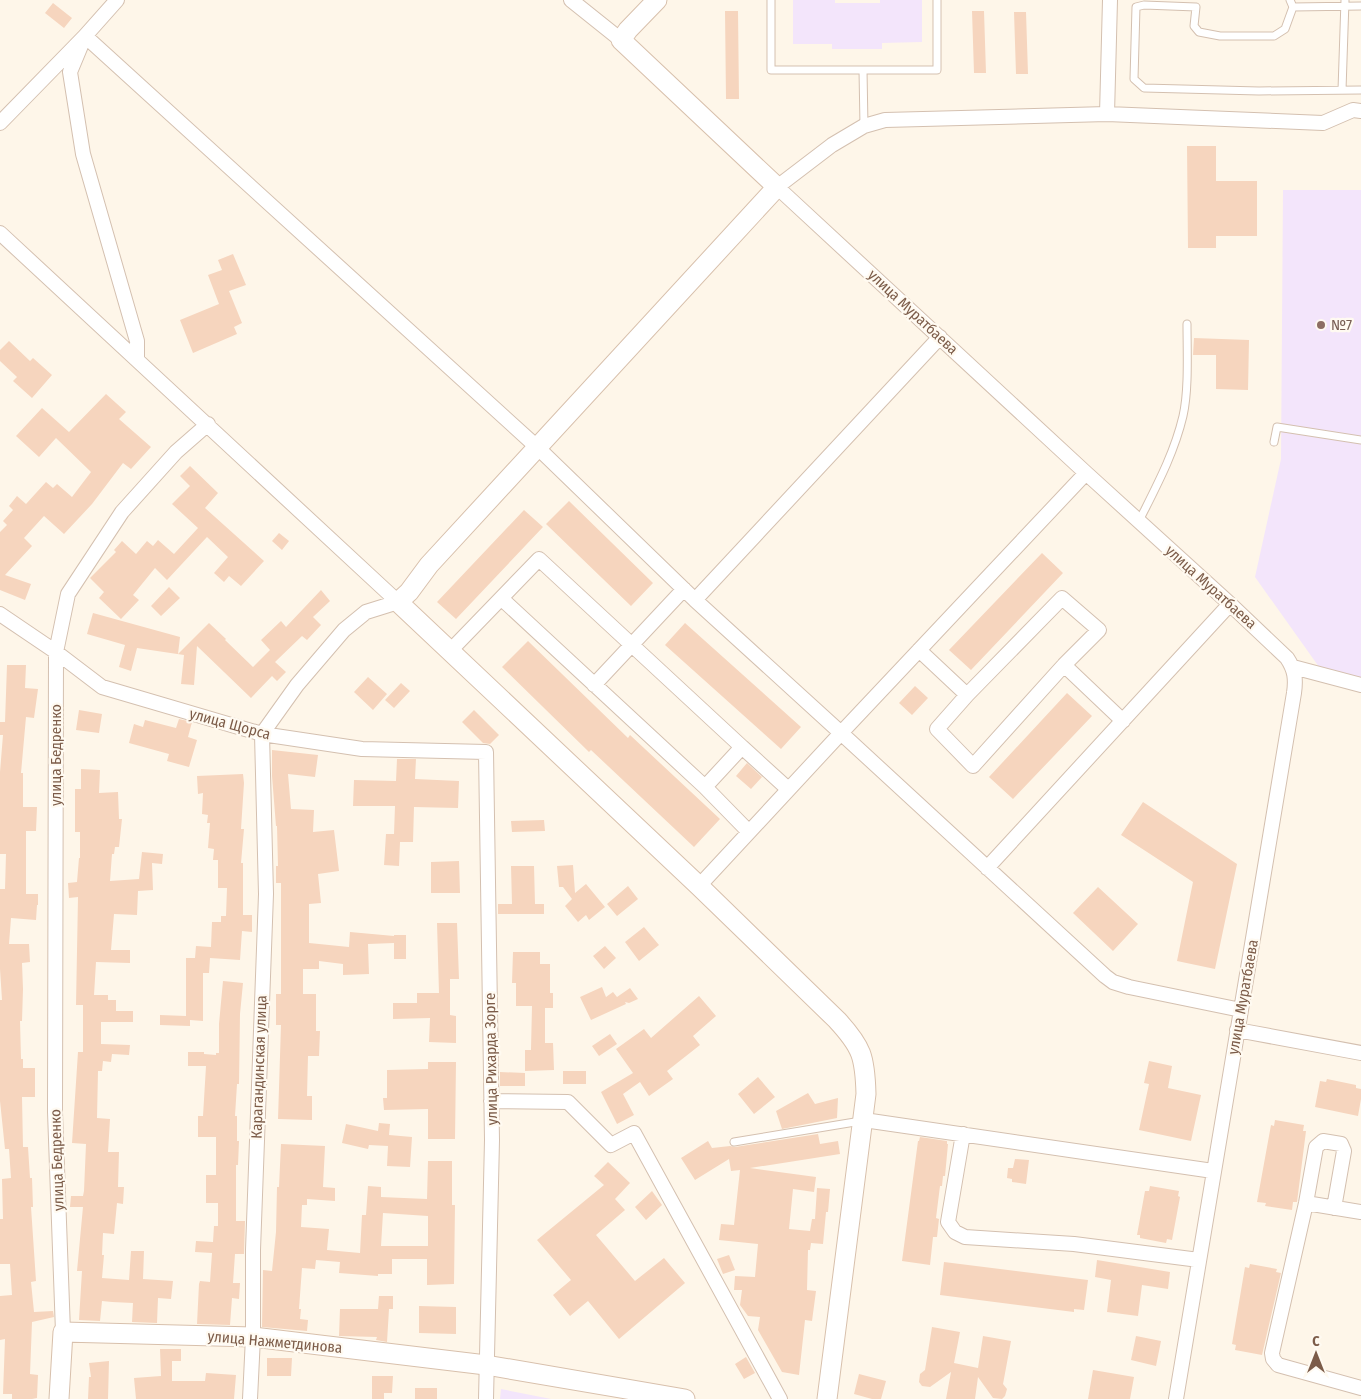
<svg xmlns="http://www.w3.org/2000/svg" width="1361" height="1399" font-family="'Fira Sans Condensed',sans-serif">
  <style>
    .education { fill: #f3e5fb }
    .building { fill: #f6d5be; fill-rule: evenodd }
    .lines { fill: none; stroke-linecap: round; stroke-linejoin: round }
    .lane-casing { stroke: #d4c0b0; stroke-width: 9 }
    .street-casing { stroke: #d4c0b0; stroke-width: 16 }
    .secondary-casing { stroke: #d8c0ac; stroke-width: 21 }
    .lane { stroke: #fff; stroke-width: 7 }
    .street { stroke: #fff; stroke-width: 14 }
    .secondary { stroke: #fff; stroke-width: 19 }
    .education-dot { fill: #8d6e63; stroke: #fffaf1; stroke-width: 2 }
    .labels { text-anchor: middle; stroke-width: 4.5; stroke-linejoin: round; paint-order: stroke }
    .street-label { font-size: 15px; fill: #7c5c49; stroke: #fffaf1 }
    .education-label { font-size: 15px; fill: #785e54; stroke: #fffaf1; text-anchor: start }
  </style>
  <rect width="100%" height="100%" fill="#fef6e9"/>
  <!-- education -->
  <path class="education" d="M793 0H835V3H880V0H922V42L882 43V49H832V44H793Z
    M1283 190H1361V689L1329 681 1255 577 1281 459Z
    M501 1389 551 1399H500Z"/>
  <!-- building -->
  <path class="building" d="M53 3 72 18 64 28 45 13Z
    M725 11H738L739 99H726Z
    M972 11H984L986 73H974Z
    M1014 12H1026L1028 74H1016Z
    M1187 146H1216V181H1257V236H1216V248H1188Z
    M233 254 246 285 229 291 242 323 234 327 237 334 193 353 180 320 219 304 208 275 222 270 218 260Z
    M1194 338 1249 340 1248 390 1216 389V355H1193Z
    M9 341 30 361 33 358 52 375 32 398 13 381 17 377 0 361V350Z
    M106 394 126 412 119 419 151 447 131 469 123 463 92 504 64 534 44 516 24 538 32 546 5 575 31 584 25 600 0 590V532L7 525 3 521 13 510 9 506 17 496 26 504 46 482 53 488 57 484 72 497 91 472 56 438 39 457 16 436 42 408 69 432Z
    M190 466 218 493 205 508 264 561 241 586 229 576 224 582 214 573 228 557 207 537 167 580 155 568 133 595 139 600 121 619 99 598 104 592 90 578 116 552 114 550 122 541 136 554 147 541 153 546 158 540 174 554 198 528 172 504 190 486 180 476Z
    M569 501 653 583 631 606 546 524Z
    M524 510 543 527 456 619 437 602Z
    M279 533 289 541 282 550 272 541Z
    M1042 553 1063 573 971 670 949 650Z
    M169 587 180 598 161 616 151 606Z
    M321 590 330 601 313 617 321 625 307 640 302 636 275 662 286 672 277 681 272 676 251 698 197 646 194 685 181 684 184 655 137 648 131 671 119 667 125 645 87 634 93 613 180 637 178 654 209 623 226 639 225 640 253 667 270 650 261 640 281 621 286 627Z
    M685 623 801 727 781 749 665 645Z
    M528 641 628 738 630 735 720 819 694 847 591 750 589 752 502 667Z
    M7 665H26L25 688 38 689 34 718 26 717 21 773H23V807H37L36 831H26V894H38V905H37L36 920 11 918 9 944H29L30 962 22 963 23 989 22 1021H20L21 1059H23V1068H35V1097H22L23 1147H28L30 1178H32L33 1207H31L36 1281 31 1282 34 1312 53 1311 54 1317 32 1322 30 1374 38 1375 37 1398 32 1399H12V1394H3L5 1339 0 1340V1296L12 1295 10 1264H0V1219H3L2 1179 11 1178 9 1149H5L0 1101V1000H2L0 969V889H5L6 854H0V772L3 735H0V722H5Z
    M368 677 387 694 373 710 354 692Z
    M401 683 410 691 394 708 385 700Z
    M915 686 928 698 912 715 899 703Z
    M1067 693 1092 716 1013 799 989 777Z
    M79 710 102 714 99 733 76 730Z
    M474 710 499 735 490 744 483 743 462 722Z
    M179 719 192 722 188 737 197 740 189 767 167 761 169 754 129 743 134 724 143 727 145 720 176 728Z
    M272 750 318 755 315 777 288 774 291 809 314 810 313 832 334 830 339 871 318 874 321 903 309 904V943L349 947 350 932 394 936V935H406V959H394V943L368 944 369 974 343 975V964L319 961V969H303V994H316V1031H320L319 1056H308L307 1096H312V1120L278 1119 281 1025H276V994H281V883H276V866H278L277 826H276L272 776Z
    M397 759H416L415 779 459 781 458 808 414 807 413 842H400L399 866 384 865 386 834H394L395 806H353L354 780 396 781Z
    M747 763 762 777 751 789 736 776Z
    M81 769 100 770 99 793 118 792 119 819H122L119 847H115L114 854H112L110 881 139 879 142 852 163 854 162 864 152 863 153 890 138 891 137 915 114 914 111 950H130V963L96 962 94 995H108V1000H116V1011H133V1022H101V1044L130 1045 129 1055 112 1054 111 1062 103 1061 102 1071H98L97 1118 110 1119 108 1152H119L118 1187H124L123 1204 117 1203 114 1234 103 1233 102 1255H104L102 1278 129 1280 131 1251H144L143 1279 173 1281 171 1299 158 1298 157 1323 132 1322 133 1303 112 1302 102 1301 100 1321 79 1320 82 1271H77L83 1207H70L71 1196H83L84 1191 86 1144 72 1143 78 1052H83V1005H76L78 897 69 898 68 883 77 882 79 858H80V832H75V789H81Z
    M243 774 244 783 241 829H244L241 863H243V915H252V932L242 931 240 960 210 958 209 973H203V1021L190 1020V1026L160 1025V1015L186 1016V958H195L196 946 211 947 212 922H221V916H226L227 888H218V860H213L214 849 208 848 210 823H207L208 815 202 814 203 793 198 794 197 776Z
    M1143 802 1237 864 1215 969 1177 961 1193 882 1121 835Z
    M544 820 545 831 512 832 511 821Z
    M459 861 460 893H431V862Z
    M573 865 575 893 586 884 605 907 589 920 586 915 578 922 565 906 572 899 563 887H559L557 866Z
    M511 866H534L535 904H544V914H498V904H512Z
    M628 886 638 899 617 916 607 904Z
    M1098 887 1138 924 1113 951 1073 913Z
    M437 923H457L459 979H450V1015L456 1016V1043L429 1042 430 1018 393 1019V1003H417V993H439Z
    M644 927 659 945 639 961 625 942Z
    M605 946 616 958 604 969 593 956Z
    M513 952H540V964H550V993H553V1008H545V1043H553L554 1070 525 1071V1050H531L532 1006H516V983H512Z
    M223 981 243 983 240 1014 239 1084H237L235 1116H237V1141H239L238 1165H236V1221H245L244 1254H235L233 1283H240L239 1299 232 1298 230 1325 197 1324 199 1284 200 1281 210 1282 212 1253 195 1252 196 1241 213 1242 214 1226H218V1203H206V1175H216V1137H198V1116H203L206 1066H188V1052H204V1054L216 1055V1053H219V1024Z
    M602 987 606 997 613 992 617 997 630 988 638 999 629 1003 625 1002 626 1004 591 1020 580 997Z
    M699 996 716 1016 693 1036 700 1045 667 1071 673 1079 649 1096 640 1082 623 1094 634 1115 617 1124 601 1092 633 1073 616 1049 644 1029 651 1038Z
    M610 1034 617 1044 599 1056 592 1046Z
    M1149 1061 1172 1066 1168 1088 1201 1095 1191 1141 1139 1130 1149 1084 1144 1083Z
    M428 1062H456L455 1139H428V1109L384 1110 383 1098H387V1070L428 1069Z
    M563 1071H586V1084H563Z
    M500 1072 525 1073V1086H500Z
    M758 1077 775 1097 754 1114 738 1094Z
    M1327 1079 1356 1085V1088L1361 1089V1099L1358 1116 1315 1107 1320 1081 1326 1082Z
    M808 1093 815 1104 838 1098 837 1118 782 1129 776 1111Z
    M1275 1120 1304 1125 1303 1131H1306L1297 1202H1293L1292 1210 1265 1206 1266 1203 1257 1202 1271 1125 1274 1126Z
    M379 1123 390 1124 389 1135 412 1137 410 1167 387 1166 388 1146 369 1145 368 1149 342 1143 346 1124 378 1131Z
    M818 1134 820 1144 838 1141 840 1154 750 1168 816 1177 814 1192 793 1189 789 1229 810 1231 812 1219H815L817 1188 830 1189 828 1212H826L823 1244 811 1243 810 1250H808L807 1290 816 1291 812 1321 805 1320 799 1375 782 1372 758 1330 760 1317 748 1316 740 1305 742 1290H734L735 1276 755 1277 758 1244 719 1240 721 1224 734 1225 740 1170 731 1171 729 1159 695 1180 681 1158 708 1141 712 1148 730 1146 735 1147Z
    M920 1137 947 1141V1144H948L945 1176H943L942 1186H940L936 1218 939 1219 937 1237H933L930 1265 902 1261 918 1141H919Z
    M281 1144 325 1146 323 1187 335 1188V1201L307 1199V1205H302L301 1227 329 1229 327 1250 360 1253 362 1215H366L368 1186 381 1187V1197L427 1199 428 1161H452V1205H455L454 1284 427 1285V1259H392V1274H378V1276L339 1273 340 1262 316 1260 315 1269 302 1268 299 1309H301L300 1319 308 1320 307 1331 262 1327 263 1270 272 1271 276 1232 277 1187H279ZM383 1213 428 1216V1246H381Z
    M1015 1159 1029 1160 1026 1184 1012 1182V1179L1007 1178 1008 1168H1013Z
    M608 1162 630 1183 615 1199 625 1210 596 1235 635 1281 664 1258 685 1283 619 1339 588 1301 570 1316 553 1295 571 1280 537 1240 604 1185 594 1176Z
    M1150 1186 1179 1191 1178 1196 1180 1197 1172 1240 1167 1239 1166 1243 1140 1238V1235H1137L1145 1191H1149Z
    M652 1191 662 1205 646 1220 635 1207Z
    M729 1255 735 1270 723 1274 717 1259Z
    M1097 1260 1170 1272 1168 1289 1142 1285 1138 1316 1107 1312 1111 1280 1095 1277Z
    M944 1262 1088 1280 1084 1310 1074 1309V1312L940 1295Z
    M1250 1264 1277 1269 1276 1272 1281 1273 1262 1355 1235 1350 1236 1345 1232 1344 1245 1267 1249 1268Z
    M379 1296H393V1309H389L387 1342 376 1340 377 1337 339 1336 340 1309H378Z
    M419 1306 456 1307V1334L419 1333Z
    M932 1327 960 1332 954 1363 978 1368 983 1336 1011 1341 1003 1384 1007 1389 1005 1396 1002 1399 993 1398 978 1377 975 1399H946L951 1372 930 1387 922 1386 919 1382 920 1374 925 1370Z
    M1136 1336 1161 1341 1156 1366 1131 1360Z
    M160 1349H181V1361H172V1381H205L206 1373 236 1375 234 1399H136L134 1378 161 1376Z
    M746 1357 755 1373 744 1379 735 1364Z
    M267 1358H292L291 1376H267Z
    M109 1361 108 1399H88L89 1377H91L89 1363Z
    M1093 1370 1134 1377 1130 1399H1088Z
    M859 1374 886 1381 881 1399H872L854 1394Z
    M372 1376H393L392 1393H384V1399H372Z
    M415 1388H437V1399H415Z"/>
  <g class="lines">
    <!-- lane casing -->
    <g class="lane-casing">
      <path id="lane" d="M771 0V70H937V0
        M1290 0 1293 7
        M1361 6 1293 7 1285 29 1274 36H1220L1199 32 1194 26 1196 7 1144 5 1136 7 1134 79 1144 88 1259 91 1361 90
        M863 70 864 126
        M1342 90 1345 0
        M1274 442 1277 427 1361 440
        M1139 521C1156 487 1174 454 1183 416 1189 390 1187 351 1187 324
        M734 1142 861 1121"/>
    </g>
    <!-- street casing -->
    <g class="street-casing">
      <path id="street" d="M571 0 621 40
        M1110 0 1107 114 1323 123 1353 110 1361 111
        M1107 114 885 120 864 126 832 145 777 187 1086 473 1230 604 1287 658C1295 670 1296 679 1294 693L1176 1399
        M0 123 85 36 117 0
        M0 233 398 602 366 612 344 630 297 685 262 734 266 894 253 1250V1337L250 1399
        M137 359V341L83 154 70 72 85 36 538 448 695 600 841 733 1086 473
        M695 600 940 337
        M0 614 56 652 102 687 262 734 362 749 486 752 492 1140 486 1399
        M919 650 967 695 1062 598 1099 630 1064 665 1123 721
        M450 651 539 559 742 747 705 787 502 599
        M1293 667 1361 685
        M594 685 684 589
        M967 695 937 729 973 766 1064 665
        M742 747 788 789
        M705 787 749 832
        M987 868 1230 604
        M699 886 841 733 1105 976 1113 982 1129 987 1241 1010
        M1237 1030 1361 1053
        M491 1101 568 1102 611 1145 634 1133 780 1399
        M864 1120 1213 1171
        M963 1134 948 1222 955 1232 965 1237 1074 1244 1199 1260
        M1306 1203 1361 1212
        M1334 1208 1344 1151 1341 1144 1323 1141 1316 1147 1306 1203 1272 1353 1273 1359 1278 1365 1361 1388
        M63 1332 55 1112 56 652 68 594 122 512 176 452 208 424"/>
    </g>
    <!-- secondary casing -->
    <g class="secondary-casing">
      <path id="secondary" d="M657 0 628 30 621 40 777 187 429 565 409 592 398 602 699 886 837 1020C862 1047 865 1057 866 1094L827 1399
        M59 1399 63 1332 253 1337 486 1365 685 1399"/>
    </g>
    <!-- lane -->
    <use href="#lane" class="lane"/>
    <!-- street -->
    <use href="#street" class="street"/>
    <!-- secondary -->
    <use href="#secondary" class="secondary"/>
  </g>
  <!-- markers -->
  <circle class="education-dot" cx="1321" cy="325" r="5"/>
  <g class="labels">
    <!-- street labels -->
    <g class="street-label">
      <text transform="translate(913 312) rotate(43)" y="5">улица Муратбаева</text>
      <text transform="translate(1211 587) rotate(42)" y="5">улица Муратбаева</text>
      <text transform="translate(230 724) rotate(15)" y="5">улица Щорса</text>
      <text transform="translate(56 755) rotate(-90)" y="5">улица Бедренко</text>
      <text transform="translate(1243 997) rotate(-80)" y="5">улица Муратбаева</text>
      <text transform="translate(491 1059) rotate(-91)" y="5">улица Рихарда Зорге</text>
      <text transform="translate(259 1067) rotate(-88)" y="5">Карагандинская улица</text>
      <text transform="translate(57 1160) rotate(-92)" y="5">улица Бедренко</text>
      <text transform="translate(275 1342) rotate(5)" y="5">улица Нажметдинова</text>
    </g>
    <!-- education labels -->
    <g class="education-label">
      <text x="1331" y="330">№7</text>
    </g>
  </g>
  <!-- north arrow -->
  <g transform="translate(1316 1354)" stroke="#fffaf1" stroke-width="4" paint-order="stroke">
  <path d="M0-4L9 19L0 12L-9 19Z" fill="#7c5c49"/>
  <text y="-8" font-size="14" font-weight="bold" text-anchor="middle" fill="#7c5c49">С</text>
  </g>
</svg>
